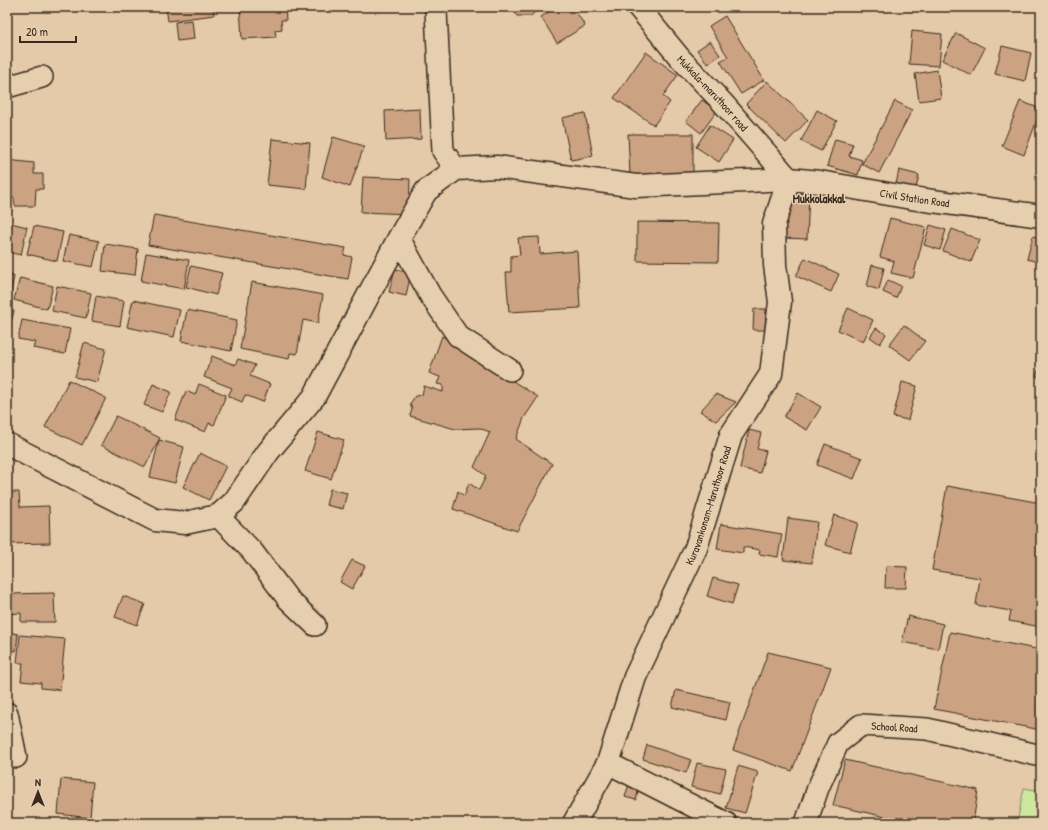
<svg xmlns="http://www.w3.org/2000/svg" width="1048" height="830" font-family="'Patrick Hand',sans-serif">
  <style>
    .green { fill: #cde89e; stroke: #84895e }
    .building { fill: #cca382; stroke: #3b2a1e }
    .lines { fill: none; stroke-linecap: round; stroke-linejoin: round }
    .minor-casing { stroke: #3b2a1e; stroke-width: 24 }
    .major-casing { stroke: #3b2a1e; stroke-width: 25 }
    .minor { stroke: #e5cfae; stroke-width: 21 }
    .major { stroke: #e5cfae; stroke-width: 22 }
    .labels { text-anchor: middle; stroke-width: 3; stroke-linejoin: round; paint-order: stroke }
    .street-label { font-size: 11px; fill: #3b2a1e; stroke: #e5cfae }
    .neighbourhood-label { font-size: 12px; font-weight: bold; fill: #3b2a1e; stroke: #e5cfae }
  </style>
  <rect width="100%" height="100%" fill="#e4caa8"/>
  <filter id="ink" filterUnits="userSpaceOnUse"><feTurbulence type="fractalNoise" baseFrequency=".025" numOctaves="2"/><feDisplacementMap in="SourceGraphic" scale="8" xChannelSelector="R" yChannelSelector="G"/><feConvolveMatrix kernelMatrix="1 2 1 2 8 2 1 2 1" color-interpolation-filters="sRGB"/></filter>
  <g filter="url(#ink)">
    <!-- green -->
    <path class="green" d="M1024 788 1041 791V823H1017Z"/>
    <!-- building -->
    <path class="building" d="M166 7H213L214 15 168 21Z
      M240 7H285L286 20H281L282 29 275 30 276 37 242 39Z
      M512 7H540L531 16H517Z
      M556 7H573L585 26 557 43 541 17Z
      M725 16 764 80 741 94 720 61 728 57 709 26Z
      M192 20 194 39 177 41 175 22Z
      M912 31 942 34 939 66 909 64Z
      M956 33 985 48 971 75 942 60Z
      M710 41 720 55 708 64 697 50Z
      M1002 46 1031 53 1025 81 995 74Z
      M646 52 678 75 663 96 670 102 654 125 614 98Z
      M937 70 941 98 919 101 915 74Z
      M767 81 808 120 786 143 746 104Z
      M702 100 717 111 701 133 686 121Z
      M895 101 912 110 879 173 862 164Z
      M1020 101 1041 109 1024 155 1002 146Z
      M420 109 421 139 386 141 385 111Z
      M817 110 837 121 821 151 801 141Z
      M585 113 593 156 571 160 562 118Z
      M710 125 733 140 719 162 696 147Z
      M628 134H693V177L630 176Z
      M333 137 364 146 350 187 322 177Z
      M272 139 310 143 306 189 267 185Z
      M835 139 853 144 849 156 862 160 858 175 827 166Z
      M7 160 34 163V174H43V189H36L35 206H15L14 198H7Z
      M1041 167V180L1038 179Z
      M899 170 919 175 916 188 896 184Z
      M363 177 410 179 409 214 361 212Z
      M785 193 809 194 807 239 783 238Z
      M154 215 346 248 344 255 352 257 348 279 148 245Z
      M890 218 926 227 913 278 891 273 894 261 880 257Z
      M7 222 27 227 21 255 7 252Z
      M637 222 719 223 718 262 637 261Z
      M930 225 946 230 940 250 924 245Z
      M34 226 63 232 57 261 27 254Z
      M952 229 980 240 971 262 943 251Z
      M69 235 99 241 93 267 63 261Z
      M1033 236 1041 238V263L1027 259Z
      M539 237 540 254 577 251 580 308 509 312 506 272H511V256L520 255 518 238Z
      M105 244 138 249 135 275 102 271Z
      M146 253 189 260 184 289 141 281Z
      M805 258 839 274 831 292 796 276Z
      M872 265 884 268 879 290 867 286Z
      M191 266 222 273 216 295 186 287Z
      M395 269 411 272 406 296 389 292Z
      M7 275 14 276 9 302H7Z
      M20 278 53 286 47 309 14 300Z
      M888 280 901 286 896 298 883 292Z
      M252 282 323 295 318 323 303 320 297 354 290 353 289 359 240 349Z
      M57 286 91 293 86 318 52 311Z
      M96 296 124 301 120 326 92 321Z
      M133 300 180 310 174 337 127 327Z
      M848 308 873 320 863 342 838 330Z
      M754 309H766L765 330H753Z
      M7 310 14 311 7 337Z
      M187 310 237 320 231 351 181 341Z
      M22 320 70 329 65 354 33 348 35 342 18 339Z
      M904 325 925 341 910 360 889 345Z
      M876 328 886 334 880 344 870 337Z
      M442 336 538 397 524 418 516 439 552 464 517 531 453 509 458 491 464 496 469 483 479 490 486 476 474 467 490 432 479 428 455 429 410 416 412 409 410 404 415 396 422 395 424 386 443 392V385L437 384 440 377 429 373Z
      M84 343 106 349 97 382 75 377Z
      M212 356 235 365 238 359 255 365 250 376 270 384 263 402 245 395 242 402 228 396 232 388 204 377Z
      M1041 363V378L1036 376Z
      M69 380 106 398 82 445 45 427Z
      M902 382 917 386 908 420 893 417Z
      M153 384 171 392 162 412 144 405Z
      M199 384 226 395 214 425 209 423 205 432 175 420 186 391 195 395Z
      M798 393 821 407 807 430 784 417Z
      M716 394 736 402 716 421 700 411Z
      M116 416 160 438 145 467 101 445Z
      M1041 420V438H1037Z
      M749 430 761 433 757 449 766 451 760 473 740 468Z
      M318 432 344 440 331 479 305 471Z
      M159 440 184 447 175 483 150 477Z
      M825 444 862 458 854 479 817 465Z
      M200 453 226 466 209 500 183 487Z
      M947 486 1041 503V627L1009 621 1011 611 976 605 980 578 932 570Z
      M330 489 347 493 343 509 326 505Z
      M7 492H19L20 507 49 506 50 543 7 544Z
      M834 515 858 523 850 552 825 545Z
      M788 518 817 522 812 563 783 560Z
      M721 524 782 534 778 557 759 554 760 550 743 547V553L717 549Z
      M352 560 365 566 352 589 340 582Z
      M886 566 907 567 906 588H885Z
      M713 578 738 585 732 604 707 596Z
      M54 593 55 622H21V613L7 614V594Z
      M123 596 145 604 137 625 115 617Z
      M908 616 943 624 938 649 902 642Z
      M7 632 18 634 16 651 7 650Z
      M950 632 1041 650V730L934 709Z
      M20 635 65 639 60 690 41 688V683L21 681 23 663H17Z
      M768 652 831 667 792 771 733 750Z
      M676 690 730 702 726 720 672 707Z
      M647 745 691 760 686 773 643 759Z
      M845 760 978 790 973 823H912L833 805Z
      M697 763 726 769 720 794 691 787Z
      M738 766 758 772 745 813 726 808Z
      M61 779 93 782 90 818 58 814Z
      M629 784 639 787 636 800 625 797Z"/>
    <g class="lines">
      <!-- minor casing -->
      <g class="minor-casing">
        <g id="minor">
          <path id="s1" d="M638 7 680 58 722 102 789 179"/>
          <path d="M436 11 443 151 456 169"/>
          <path d="M7 87 42 77"/>
          <path d="M399 238 430 295 458 336 510 370"/>
          <path d="M218 516 252 551 288 599 315 625"/>
          <path d="M7 713 16 757"/>
          <path d="M608 763 726 823"/>
          <path id="s2" d="M806 823 818 788 838 743 861 725 927 729 1041 756"/>
        </g>
      </g>
      <!-- major casing -->
      <g class="major-casing">
        <g id="major">
          <path id="s3" d="M7 444 155 520 185 523 218 516 234 502 268 452 314 397 399 238 426 191 456 169 497 167 636 186 789 179 820 182 911 198 1041 216"/>
          <path id="s4" d="M574 823 608 763 635 677 696 548 731 435 771 374 780 302 775 265 774 224 789 179"/>
        </g>
      </g>
      <!-- minor -->
      <use href="#minor" class="minor"/>
      <!-- major -->
      <use href="#major" class="major"/>
    </g>
  </g>
  <g class="labels">
    <!-- street labels -->
    <g class="street-label">
      <text dy="4" stroke="none"><textPath href="#s1" startOffset="114">Mukkola-maruthoor road</textPath></text>
      <text dy="4" stroke="none"><textPath href="#s3" startOffset="1117">Civil Station Road</textPath></text>
      <text dy="4" stroke="none"><textPath href="#s4" startOffset="346">Kuravankonam-Maruthoor Road</textPath></text>
      <text dy="4" stroke="none"><textPath href="#s2" startOffset="149">School Road</textPath></text>
    </g>
    <!-- neighbourhood labels -->
    <g class="neighbourhood-label">
      <text x="819" y="203">Mukkolakkal</text>
    </g>
  </g>
  <!-- margin -->
  <rect width="1048" height="830" fill="none" stroke="#e5cfae" stroke-width="24"/>
  <rect x="12" y="12" width="1024" height="806" fill="none" stroke="#3b2a1e" stroke-width="1.5" filter="url(#ink)"/>
  <!-- north arrow -->
  <g transform="translate(38 792)" stroke="#e5cfae" stroke-width="3" paint-order="stroke">
  <path d="M0-3L7 15L0 10L-7 15Z" fill="#3b2a1e"/>
  <text y="-6" font-size="11" font-weight="bold" text-anchor="middle" fill="#3b2a1e">N</text>
  </g>
  <!-- scale -->
  <path d="M20 36v6h56v-6" fill="none" stroke="#3b2a1e" stroke-width="2"/>
  <text x="26" y="36" font-size="12" fill="#3b2a1e" stroke="#e5cfae" stroke-width="3" paint-order="stroke">20 m</text>
</svg>
